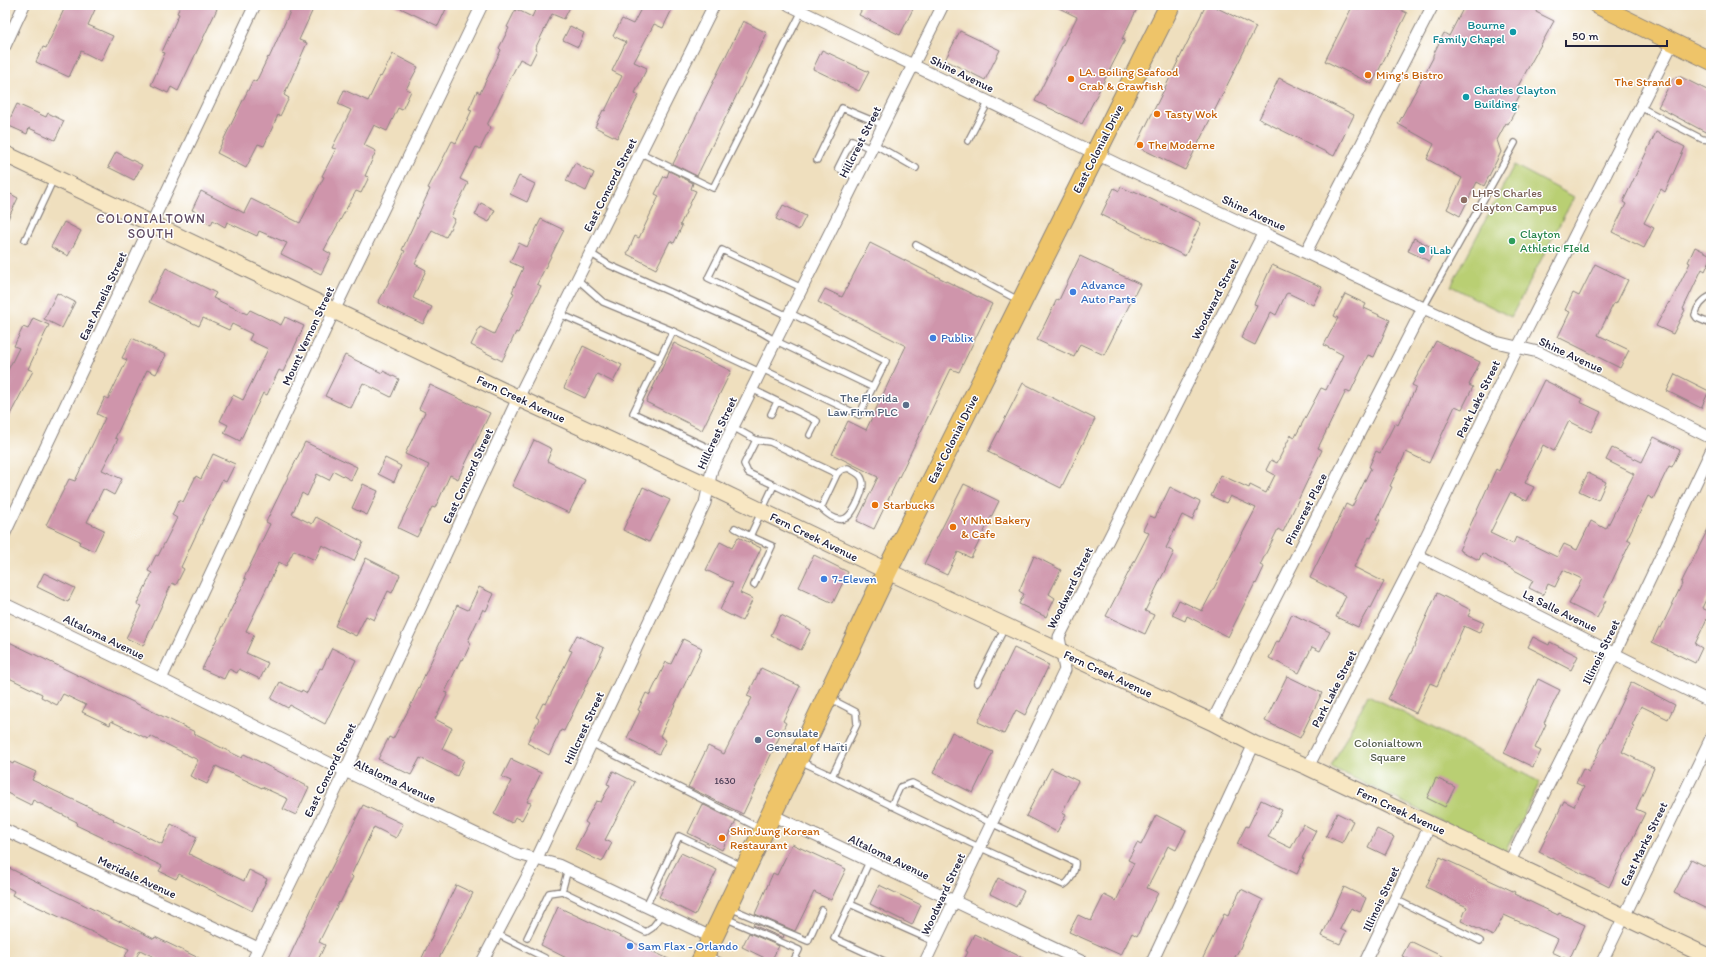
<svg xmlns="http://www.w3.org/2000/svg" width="1716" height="967" font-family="Itim,sans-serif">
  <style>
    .green { fill: #b9cf73; stroke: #6e7857 }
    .building { fill: #cf95ab }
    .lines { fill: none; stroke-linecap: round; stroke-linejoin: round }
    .lane-casing { stroke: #88807c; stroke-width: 8 }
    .street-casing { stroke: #88807c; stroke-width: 13 }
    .secondary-casing { stroke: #88807c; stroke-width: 18 }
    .primary-casing { stroke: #88807c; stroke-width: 19 }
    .highway-casing { stroke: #88807c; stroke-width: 22 }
    .lane { stroke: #fff; stroke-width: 5.5 }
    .street { stroke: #fff; stroke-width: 11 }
    .secondary { stroke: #f8e7c3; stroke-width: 16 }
    .primary { stroke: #eec469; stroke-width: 17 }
    .highway { stroke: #eec469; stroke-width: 20 }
    .culture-dot { fill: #0f9aa8; stroke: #fff; stroke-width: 1.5 }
    .food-dot { fill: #e8710a; stroke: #fff; stroke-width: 1.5 }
    .education-dot { fill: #8d6e63; stroke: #fff; stroke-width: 1.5 }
    .leisure-dot { fill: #2e9e5b; stroke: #fff; stroke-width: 1.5 }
    .shop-dot { fill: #3f7fe0; stroke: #fff; stroke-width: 1.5 }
    .service-dot { fill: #5c6f8a; stroke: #fff; stroke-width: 1.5 }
    .labels { text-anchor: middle; stroke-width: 3; stroke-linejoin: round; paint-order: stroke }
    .number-label { font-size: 10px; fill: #4d3f57 }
    .culture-label { font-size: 12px; fill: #0d838f; stroke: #fff; text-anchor: start }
    .food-label { font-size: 12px; fill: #c56008; stroke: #fff; text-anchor: start }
    .street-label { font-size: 12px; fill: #22223b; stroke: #fff }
    .education-label { font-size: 12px; fill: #785e54; stroke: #fff; text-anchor: start }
    .leisure-label { font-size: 12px; fill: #27864d; stroke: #fff; text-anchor: start }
    .shop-label { font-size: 12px; fill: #366cbe; stroke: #fff; text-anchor: start }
    .service-label { font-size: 12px; fill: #4e5e75; stroke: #fff; text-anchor: end }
    .park-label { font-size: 12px; fill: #575f4f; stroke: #fff }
    .neighbourhood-label { font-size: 13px; letter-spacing: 1px; fill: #5f4a62; stroke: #fff }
  </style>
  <rect width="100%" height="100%" fill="#fff"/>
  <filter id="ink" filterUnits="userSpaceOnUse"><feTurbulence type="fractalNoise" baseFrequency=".025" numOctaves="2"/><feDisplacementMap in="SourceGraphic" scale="8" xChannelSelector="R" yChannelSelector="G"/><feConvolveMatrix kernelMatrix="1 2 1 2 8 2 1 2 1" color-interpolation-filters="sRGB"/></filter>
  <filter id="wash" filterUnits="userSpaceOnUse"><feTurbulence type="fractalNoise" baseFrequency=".012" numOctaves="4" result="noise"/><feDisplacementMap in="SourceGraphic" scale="16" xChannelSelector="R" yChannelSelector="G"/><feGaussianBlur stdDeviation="0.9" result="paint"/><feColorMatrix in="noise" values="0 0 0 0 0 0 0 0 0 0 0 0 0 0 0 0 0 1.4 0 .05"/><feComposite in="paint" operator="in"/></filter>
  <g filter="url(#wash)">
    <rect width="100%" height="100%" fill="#efdfbe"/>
    <!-- green -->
    <path class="green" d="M1514 165 1574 197 1511 317 1451 286Z
      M1368 695 1540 782 1505 852 1331 767Z"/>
    <g id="blocks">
      <!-- building -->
      <path class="building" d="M66 5H97L88 25 113 36 101 61 81 51 69 77 36 62 43 47 46 48Z
        M181 5H210L217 9 178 91 171 87 168 93 151 85 165 53 162 52 179 14 177 13Z
        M293 5H315L299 40 307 43 284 95 289 98 280 116 278 115 264 146 258 144 246 168 217 153 253 80 256 82 268 57 269 58Z
        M394 5H438L446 9 438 26Z
        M535 5H571L564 19 552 14 535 49 537 50 530 64 520 59 487 125 491 127 480 149 476 147 460 179 468 183 451 217 455 219 446 237 432 230 415 264 426 270 413 298 432 307 423 324 378 303 405 251 402 250 430 189 428 188 452 141 456 143 472 110 469 109 477 91 480 93 501 50 499 48 509 28 507 27 516 9 532 17 537 6Z
        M643 5H674L663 28 654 24 634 62 647 68 635 93 639 95 617 138 595 127 603 110 605 111 622 76 612 71 626 42 613 36 622 19 633 24Z
        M864 5H915L900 35 859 15Z
        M1053 5H1139L1122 39 1125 40 1082 124 1035 101 1077 17Z
        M1206 5H1211L1256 27 1185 170 1136 146Z
        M1353 5H1390L1407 13 1372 84 1325 61Z
        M1465 5H1531L1537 8 1536 12 1554 21 1517 88 1522 91 1515 104 1518 106 1508 124 1506 123 1497 140 1501 152 1484 186 1477 182 1460 216 1447 209 1462 178 1427 159 1434 144 1398 124 1433 58V55L1444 33 1449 36Z
        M743 21 767 33 697 176 673 164Z
        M570 26 584 33 578 47 563 40Z
        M960 31 1000 50 985 80 945 60Z
        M822 50 869 72 859 91 813 69Z
        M393 54 418 67 406 89 411 91 402 110 398 108 387 131 374 125 364 145 376 151 365 176 369 177 361 193 356 191 324 250 331 254 321 274 281 254 287 243 259 231 257 236 227 222 225 227 213 220 211 225 202 220 204 216 192 210 201 191 244 213 251 199 300 223 324 177 322 176 336 149 332 148 351 110 338 104 344 90 368 101 380 76 381 77Z
        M1679 76 1711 92V135L1658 107 1673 78Z
        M1279 78 1354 115 1334 156 1259 119Z
        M17 104 46 117 48 113 64 121 55 140 29 128 27 134 7 125Z
        M1656 132 1685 147 1665 192 1661 189 1644 223 1654 228 1644 248 1612 232 1626 204 1623 202Z
        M116 152 142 165 134 180 108 167Z
        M575 163 594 173 586 191 566 181Z
        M669 171 693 183 691 189 696 191 680 225 682 226 674 243 670 241 656 269 627 254 635 236 639 238 659 196 655 194 664 176 667 177Z
        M519 176 535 184 527 202 510 194Z
        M1121 187 1134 193V191L1201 223 1185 256 1101 215 1114 188 1119 191Z
        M5 191 18 198 5 225Z
        M481 203 495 210 489 222 475 215Z
        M783 205 806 216 799 230 776 219Z
        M541 219 564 230 537 284 541 286 525 318 518 333 516 332 502 361 471 345 480 327 494 334 514 293 512 292 523 268 510 262 519 243 527 247Z
        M64 222 81 231 68 256 51 247Z
        M1414 238 1435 249 1429 261 1408 251Z
        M870 243 992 304 959 372 951 369 874 529 857 521 878 477 832 454 848 421 866 430 906 346 818 302 825 289 842 297Z
        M1695 247 1711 255V258L1705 271 1702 269 1683 309 1685 310 1673 334 1656 326 1669 302 1670 303 1690 263 1688 262Z
        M1080 256 1140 284 1104 355 1080 344 1074 357 1037 340 1057 299 1059 300Z
        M1595 264 1628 280 1616 304 1614 303 1598 335 1629 350 1620 368 1558 337 1570 312 1565 310 1573 293 1579 296Z
        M1272 265 1322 287 1313 305 1288 293 1286 294 1276 315 1271 312 1255 345 1241 338 1257 305 1254 304Z
        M166 268 216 293 213 298 247 314 250 310 281 325 285 317 304 326 283 372 279 370 267 395 263 393 240 441 224 433 228 425 220 421 233 395 243 400 268 349 249 340 252 334 232 324 229 330 203 318 199 326 149 302Z
        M57 293 75 302 62 328 44 319Z
        M1345 294 1366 304 1364 308 1390 320 1374 357 1368 355 1350 393 1346 391 1318 448 1322 450 1283 532 1278 529 1260 565 1264 567 1256 584 1255 583 1228 637 1187 616 1185 621 1172 615 1179 600 1202 611 1256 508 1230 496 1226 503 1211 496 1221 475 1249 488 1250 485 1266 493 1275 475 1266 470 1271 460 1277 463 1291 435 1295 437 1321 388 1326 390 1343 355 1324 345 1338 318 1334 316Z
        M33 318 49 325 28 369 33 371 5 424V376L19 348 14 346 23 327 28 329Z
        M132 338 166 355 156 374 147 370 115 438 118 439 102 470 122 479 114 495 103 489 87 522 104 530 94 551 79 544 80 541 46 525 69 479 75 481 105 418 97 414 105 397 108 399 127 360 122 358Z
        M1436 341 1480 362 1469 385 1473 387 1462 409 1455 406 1429 463 1406 452 1390 486 1392 487 1377 519 1380 520 1371 538 1369 537 1354 567 1384 582 1371 608 1369 607 1358 627 1336 617 1346 596 1310 578 1346 504 1352 507 1371 468 1369 467 1376 451 1380 453 1395 423 1398 425 1416 387 1412 385Z
        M674 343 731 371 702 430 646 402Z
        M583 346 622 365 613 382 597 374 585 398 564 388Z
        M345 355 382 373 383 371 399 379 391 397 363 383 351 408 325 396Z
        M1675 374 1709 391 1701 408 1667 391Z
        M1544 380 1582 399 1580 402 1601 412 1591 432 1569 421 1554 451 1543 445 1525 483 1534 487 1527 501 1510 493 1490 533 1513 544 1516 537 1557 557 1564 544 1577 550 1591 521 1606 529 1634 474 1606 460 1612 448 1642 462 1654 437 1680 450 1672 467 1669 466 1653 499 1648 496 1627 539 1631 541 1604 598 1606 600 1597 618 1569 604 1582 579 1563 570 1555 587 1548 584 1543 595 1529 588 1533 580 1482 553 1479 560 1459 550 1496 469 1499 471Z
        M1023 383 1095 419 1061 488 988 452Z
        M430 385 490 413 458 479 450 475 435 508 432 507 417 537 398 528 429 465 405 454 425 412 419 409Z
        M534 440 552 449 547 461 585 480 569 513 512 486Z
        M305 442 357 467 351 480 334 471 329 480 317 474 307 496 302 493 292 514 312 524 316 517 363 542 354 561 322 545 315 560 294 550 286 566 279 562 246 631 254 635 246 653 268 663 260 679 239 669 237 673 229 669 224 679 202 669 246 579 244 578 270 524 266 522Z
        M213 454 235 464 226 482 222 480 210 505 181 567 184 569 176 585 172 583 143 646 126 638 142 606 137 604 152 573 148 571 156 555 158 556 177 518 172 515 179 500 183 502 196 476 201 479Z
        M385 458 401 466 394 482 378 474Z
        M1588 473 1606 482 1598 500 1579 491Z
        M363 484 378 491 367 515 352 508Z
        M964 484 999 501 971 558 958 552 947 575 924 564Z
        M643 487 670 500 649 542 623 530Z
        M1170 487 1200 502 1192 520 1182 515 1166 548 1174 552 1145 611 1154 615 1145 634 1106 616 1149 533 1143 530 1150 516 1155 518Z
        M1711 523V589L1702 608 1710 612 1695 644 1702 648 1695 663 1652 642 1659 627 1661 628 1682 584 1681 583Z
        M738 537 761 548 740 593 753 599 742 621 720 610 733 583 706 570 720 542 732 548Z
        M814 555 848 572 833 603 799 587Z
        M1034 556 1061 570 1049 594 1055 598 1046 617 1019 604 1024 594 1019 591Z
        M366 558 400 575 392 593 388 591 374 620 366 616 356 636 335 626Z
        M44 573 75 588 68 602 37 587Z
        M479 587 494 594 486 611 483 609 468 641 471 643 463 660 461 659 445 692 448 693 435 719 452 728 442 749 464 760 457 776 420 758 411 775 378 759 389 737 393 739 410 707 457 605 468 610Z
        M1437 593 1471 610 1468 616 1484 623 1479 633 1464 626 1437 686 1430 683 1416 713 1388 699 1417 641 1416 640Z
        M1292 614 1330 632 1320 651 1312 647 1299 673 1269 658 1277 641 1279 642Z
        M781 615 811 630 801 650 771 635Z
        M577 635 604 648 564 731 561 730 549 755 527 743 539 719 536 717 543 703 546 704 572 651 569 650Z
        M1533 637 1549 645 1550 642 1578 656 1571 670 1544 656V655L1528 647Z
        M683 639 702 648 660 736 666 740 659 754 627 738 640 711 638 710 646 693 650 695 666 662 671 664Z
        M5 640 195 732 194 734 242 758 244 754 309 787 296 815 283 809 288 799 262 787V788L216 766 207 784 190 776 198 760 150 736 148 739 111 721 110 725 82 712 86 705 63 694 57 705 41 697 42 694 5 676Z
        M332 648 356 660 325 724 290 705 288 708 271 699 280 682 301 692 302 690 307 693 320 668 322 669Z
        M1014 648 1049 665 1025 715 1016 710 1004 734 978 722Z
        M761 668 800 686 783 721 786 723 743 814 688 787 708 746 724 754 752 698 747 696Z
        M1287 676 1322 693 1300 738 1265 721Z
        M1538 679 1560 690 1544 723 1546 724 1535 748 1541 751 1533 767 1504 753Z
        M1631 682 1675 705 1668 719 1641 706 1632 725 1634 726 1622 752 1654 768 1636 809 1645 813 1609 887 1539 852 1564 801 1574 806 1584 787 1576 783 1583 769 1589 772Z
        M952 732 993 752 973 793 933 773Z
        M511 759 541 773 527 802 531 803 522 820 515 817 512 823 494 814 511 781 502 777Z
        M5 760 13 764 14 762 36 772 32 780 114 819 113 820 162 844 171 824 197 837 189 854 244 881 249 870 267 879 252 911 179 874 176 879 159 871 162 866 76 825 77 822 33 800 31 805 5 792Z
        M1051 768 1078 781 1062 813 1066 815 1057 832 1026 816Z
        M613 771 635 782 605 840 612 843 602 862 575 849 588 824 585 822 596 801 601 802 610 785 607 784Z
        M1436 778 1455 787 1445 807 1427 798Z
        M1261 800 1282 810 1268 837 1291 848 1303 824 1316 831 1302 858 1304 859 1297 874 1237 844 1246 826 1248 827Z
        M702 804 736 821 722 850 688 833Z
        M363 805 403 824 396 838 374 827 351 875 353 877 340 903 339 902 319 942 325 945 317 962H287L319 893Z
        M1337 813 1353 821 1342 843 1326 836Z
        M1156 815 1186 830 1176 850 1168 846 1147 888 1158 893 1137 936 1132 933 1121 955 1069 932 1078 915 1091 921 1104 895 1116 901 1134 863 1128 860 1137 843 1141 845Z
        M1377 829 1394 837 1385 855 1368 847Z
        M792 844 846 869 831 900 814 892 795 931 755 914 773 873 777 875Z
        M681 853 717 870 695 915 659 897Z
        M1440 857 1515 892 1514 894 1558 915 1559 913 1585 925 1569 960 1552 952 1558 939 1504 915 1493 936 1461 921 1467 907 1426 887Z
        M1691 859 1711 869V911L1674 893Z
        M5 866 119 922 120 921 154 939 155 937 207 962H164L140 950 134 962H122L129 949 12 895 14 891 5 886Z
        M998 878 1024 891 1016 907 990 894Z
        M456 885 473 893 437 962H420Z
        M879 885 921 905 912 925 870 904Z
        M1344 887 1366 898 1360 912 1351 908 1340 929 1346 932 1340 944 1322 936Z
        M1241 889 1263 900 1239 950 1232 962H1201L1224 914 1228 916Z
        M558 907 675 962H574L541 945Z
        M754 923 784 935 783 938 753 925Z
        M749 933 779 946 771 961 742 947Z
        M974 934 991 942 1031 962H963L968 952 966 951Z
        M1410 941 1454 962H1415L1402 956Z"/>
    </g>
  </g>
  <g filter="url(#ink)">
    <use href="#blocks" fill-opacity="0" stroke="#88807c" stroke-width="1"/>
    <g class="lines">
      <!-- lane casing -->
      <g class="lane-casing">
        <path id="lane" d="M1640 107 1702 139 1711 140
          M968 141 989 101
          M874 144 916 168
          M641 153 713 188 802 11
          M817 160 842 108 883 125
          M857 178 838 168 852 140 871 149
          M25 240 54 178
          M916 245 1018 300
          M590 253 609 265 761 332 776 341 872 387
          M577 279 603 302 673 331 760 372
          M1711 296C1703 299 1697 307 1695 315L1697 318 1711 324
          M1423 308 1515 143
          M560 314 660 358
          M788 316 708 278 722 250 802 288
          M673 331 633 413 720 453
          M762 369 859 415 886 361 790 313
          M752 389 817 421 810 435
          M771 414 777 402
          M733 427 756 440 744 464 748 473 774 485 750 536 772 546 754 585
          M756 440 770 442 837 474 821 508 774 485
          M821 508C827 514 837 523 846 518 854 513 866 488 862 479 860 473 853 471 848 468L841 470 837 474
          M735 528 750 536
          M977 683 1005 627
          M591 743 761 829
          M800 761 832 776 857 724 856 712 829 698
          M832 776C908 815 986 851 1064 885 1071 881 1076 869 1075 862L991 823 912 783 900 787 891 806
          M562 891 568 869
          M1395 899 1480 941
          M850 904 869 862
          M646 906 679 836 742 866
          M730 908 808 941 822 910
          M725 918 799 950 793 962
          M497 934 545 958 544 962
          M527 938 549 893 562 891 646 932 652 928 663 914
          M707 955 722 962
          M886 962 834 938 850 904 935 942"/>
      </g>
      <!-- street casing -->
      <g class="street-casing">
        <path id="street" d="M789 5 1119 165 1496 342 1538 352 1711 438
          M5 46 24 5
          M1306 252 1433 5
          M5 533 255 5
          M1417 555 1711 702
          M5 604 161 679 345 771 518 854 558 865 713 938
          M161 679 334 311 482 5
          M1212 722 1423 308
          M1308 767 1417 555 1518 347 1673 42
          M772 815 1083 962
          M5 830 258 948
          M1509 863 1615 653 1711 451
          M252 962 345 771 518 398 714 5
          M482 962 537 858 705 503 712 469 720 453 943 5
          M925 962 1065 670 1059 637 1264 232
          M1152 962 1254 744
          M1365 962 1430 825
          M1602 962 1711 738"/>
      </g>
      <!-- secondary casing -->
      <g class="secondary-casing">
        <path id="secondary" d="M5 154 518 398 709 486 887 571 1212 722 1254 744 1308 767 1711 958"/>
      </g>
      <!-- primary casing -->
      <g class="primary-casing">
        <path id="primary" d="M1597 5 1711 61"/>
      </g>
      <!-- highway casing -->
      <g class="highway-casing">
        <path id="highway" d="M701 962 887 571 1170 5"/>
      </g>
      <!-- lane -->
      <use href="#lane" class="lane"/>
      <!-- street -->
      <use href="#street" class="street"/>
      <!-- secondary -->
      <use href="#secondary" class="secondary"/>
      <!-- primary -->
      <use href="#primary" class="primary"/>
      <!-- highway -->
      <use href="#highway" class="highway"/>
    </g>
  </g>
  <!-- markers -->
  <g class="culture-dot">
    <circle cx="1513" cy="32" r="4"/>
    <circle cx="1466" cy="97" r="4"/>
    <circle cx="1422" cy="250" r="4"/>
  </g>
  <g class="food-dot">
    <circle cx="1368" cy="75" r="4"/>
    <circle cx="1071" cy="79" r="4"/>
    <circle cx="1679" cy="82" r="4"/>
    <circle cx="1157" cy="114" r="4"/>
    <circle cx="1140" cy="145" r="4"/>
    <circle cx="875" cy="505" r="4"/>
    <circle cx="953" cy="527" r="4"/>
    <circle cx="722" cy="838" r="4"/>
  </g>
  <circle class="education-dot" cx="1464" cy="200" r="4"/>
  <circle class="leisure-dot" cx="1512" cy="241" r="4"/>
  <g class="shop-dot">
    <circle cx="1073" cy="292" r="4"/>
    <circle cx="933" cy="338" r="4"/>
    <circle cx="824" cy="579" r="4"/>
    <circle cx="630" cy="946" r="4"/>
  </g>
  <g class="service-dot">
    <circle cx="906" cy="405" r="4"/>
    <circle cx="758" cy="740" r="4"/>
  </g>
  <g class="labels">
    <!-- number labels -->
    <g class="number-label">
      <text x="725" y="784">1630</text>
    </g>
    <!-- culture labels -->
    <g class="culture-label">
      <text x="1505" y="29" text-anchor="end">Bourne<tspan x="1505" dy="14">Family Chapel</tspan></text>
      <text x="1474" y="94">Charles Clayton<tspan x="1474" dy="14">Building</tspan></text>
      <text x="1430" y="254">iLab</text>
    </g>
    <!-- food labels -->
    <g class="food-label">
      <text x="1079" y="76">LA. Boiling Seafood<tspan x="1079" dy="14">Crab &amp; Crawfish</tspan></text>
      <text x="1376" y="79">Ming's Bistro</text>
      <text x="1671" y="86" text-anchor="end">The Strand</text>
      <text x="1165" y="118">Tasty Wok</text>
      <text x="1148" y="149">The Moderne</text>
      <text x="883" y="509">Starbucks</text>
      <text x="961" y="524">Y Nhu Bakery<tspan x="961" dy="14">&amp; Cafe</tspan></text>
      <text x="730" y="835">Shin Jung Korean<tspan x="730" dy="14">Restaurant</tspan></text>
    </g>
    <!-- street labels -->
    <g class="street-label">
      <text transform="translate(962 74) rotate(26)" y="4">Shine Avenue</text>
      <text transform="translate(860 142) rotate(-63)" y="4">Hillcrest Street</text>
      <text transform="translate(1098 149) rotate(-63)" y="4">East Colonial Drive</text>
      <text transform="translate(610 185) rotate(-63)" y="4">East Concord Street</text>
      <text transform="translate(1254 213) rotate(25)" y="4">Shine Avenue</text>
      <text transform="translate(103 296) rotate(-65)" y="4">East Amelia Street</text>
      <text transform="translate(1215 299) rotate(-63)" y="4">Woodward Street</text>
      <text transform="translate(308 336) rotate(-65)" y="4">Mount Vernon Street</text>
      <text transform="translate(1571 355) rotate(25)" y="4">Shine Avenue</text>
      <text transform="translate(521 399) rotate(25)" y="4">Fern Creek Avenue</text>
      <text transform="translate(1478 399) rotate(-64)" y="4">Park Lake Street</text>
      <text transform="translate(717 433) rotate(-65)" y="4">Hillcrest Street</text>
      <text transform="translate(953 439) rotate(-63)" y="4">East Colonial Drive</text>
      <text transform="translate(468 476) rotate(-65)" y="4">East Concord Street</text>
      <text transform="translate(1306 509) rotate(-63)" y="4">Pinecrest Place</text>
      <text transform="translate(814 537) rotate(26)" y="4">Fern Creek Avenue</text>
      <text transform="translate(1070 588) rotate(-64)" y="4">Woodward Street</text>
      <text transform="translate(1560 611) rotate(26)" y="4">La Salle Avenue</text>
      <text transform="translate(104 637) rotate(26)" y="4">Altaloma Avenue</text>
      <text transform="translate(1601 652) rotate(-64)" y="4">Illinois Street</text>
      <text transform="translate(1108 674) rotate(25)" y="4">Fern Creek Avenue</text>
      <text transform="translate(1334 689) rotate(-63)" y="4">Park Lake Street</text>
      <text transform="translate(584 728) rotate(-65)" y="4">Hillcrest Street</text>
      <text transform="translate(330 770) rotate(-64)" y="4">East Concord Street</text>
      <text transform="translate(395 781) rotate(25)" y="4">Altaloma Avenue</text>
      <text transform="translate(1401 811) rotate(25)" y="4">Fern Creek Avenue</text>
      <text transform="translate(1644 844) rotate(-64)" y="4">East Marks Street</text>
      <text transform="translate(889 857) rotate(26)" y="4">Altaloma Avenue</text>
      <text transform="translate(137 877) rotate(25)" y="4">Meridale Avenue</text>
      <text transform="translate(943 894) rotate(-65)" y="4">Woodward Street</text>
      <text transform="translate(1381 899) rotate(-65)" y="4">Illinois Street</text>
    </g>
    <!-- education labels -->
    <g class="education-label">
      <text x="1472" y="197">LHPS Charles<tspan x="1472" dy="14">Clayton Campus</tspan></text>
    </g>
    <!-- leisure labels -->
    <g class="leisure-label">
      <text x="1520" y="238">Clayton<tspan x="1520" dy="14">Athletic FIeld</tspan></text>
    </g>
    <!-- shop labels -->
    <g class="shop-label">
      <text x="1081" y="289">Advance<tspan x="1081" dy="14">Auto Parts</tspan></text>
      <text x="941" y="342">Publix</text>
      <text x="832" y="583">7-Eleven</text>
      <text x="638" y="950">Sam Flax - Orlando</text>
    </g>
    <!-- service labels -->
    <g class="service-label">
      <text x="898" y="402">The Florida<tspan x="898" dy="14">Law Firm PLC</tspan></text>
      <text x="766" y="737" text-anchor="start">Consulate<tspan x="766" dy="14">General of Haïti</tspan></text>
    </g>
    <!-- park labels -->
    <g class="park-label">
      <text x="1388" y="747">Colonialtown<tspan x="1388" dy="14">Square</tspan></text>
    </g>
    <!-- neighbourhood labels -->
    <g class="neighbourhood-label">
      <text x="151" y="223">COLONIALTOWN<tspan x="151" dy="15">SOUTH</tspan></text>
    </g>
  </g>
  <!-- margin -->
  <rect width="1716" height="967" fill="none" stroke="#fff" stroke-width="20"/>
  <!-- scale -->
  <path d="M1566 40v6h101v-6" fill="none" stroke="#22223b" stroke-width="2"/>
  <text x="1572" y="40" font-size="12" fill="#22223b" stroke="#ffffff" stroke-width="3" paint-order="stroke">50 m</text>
</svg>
